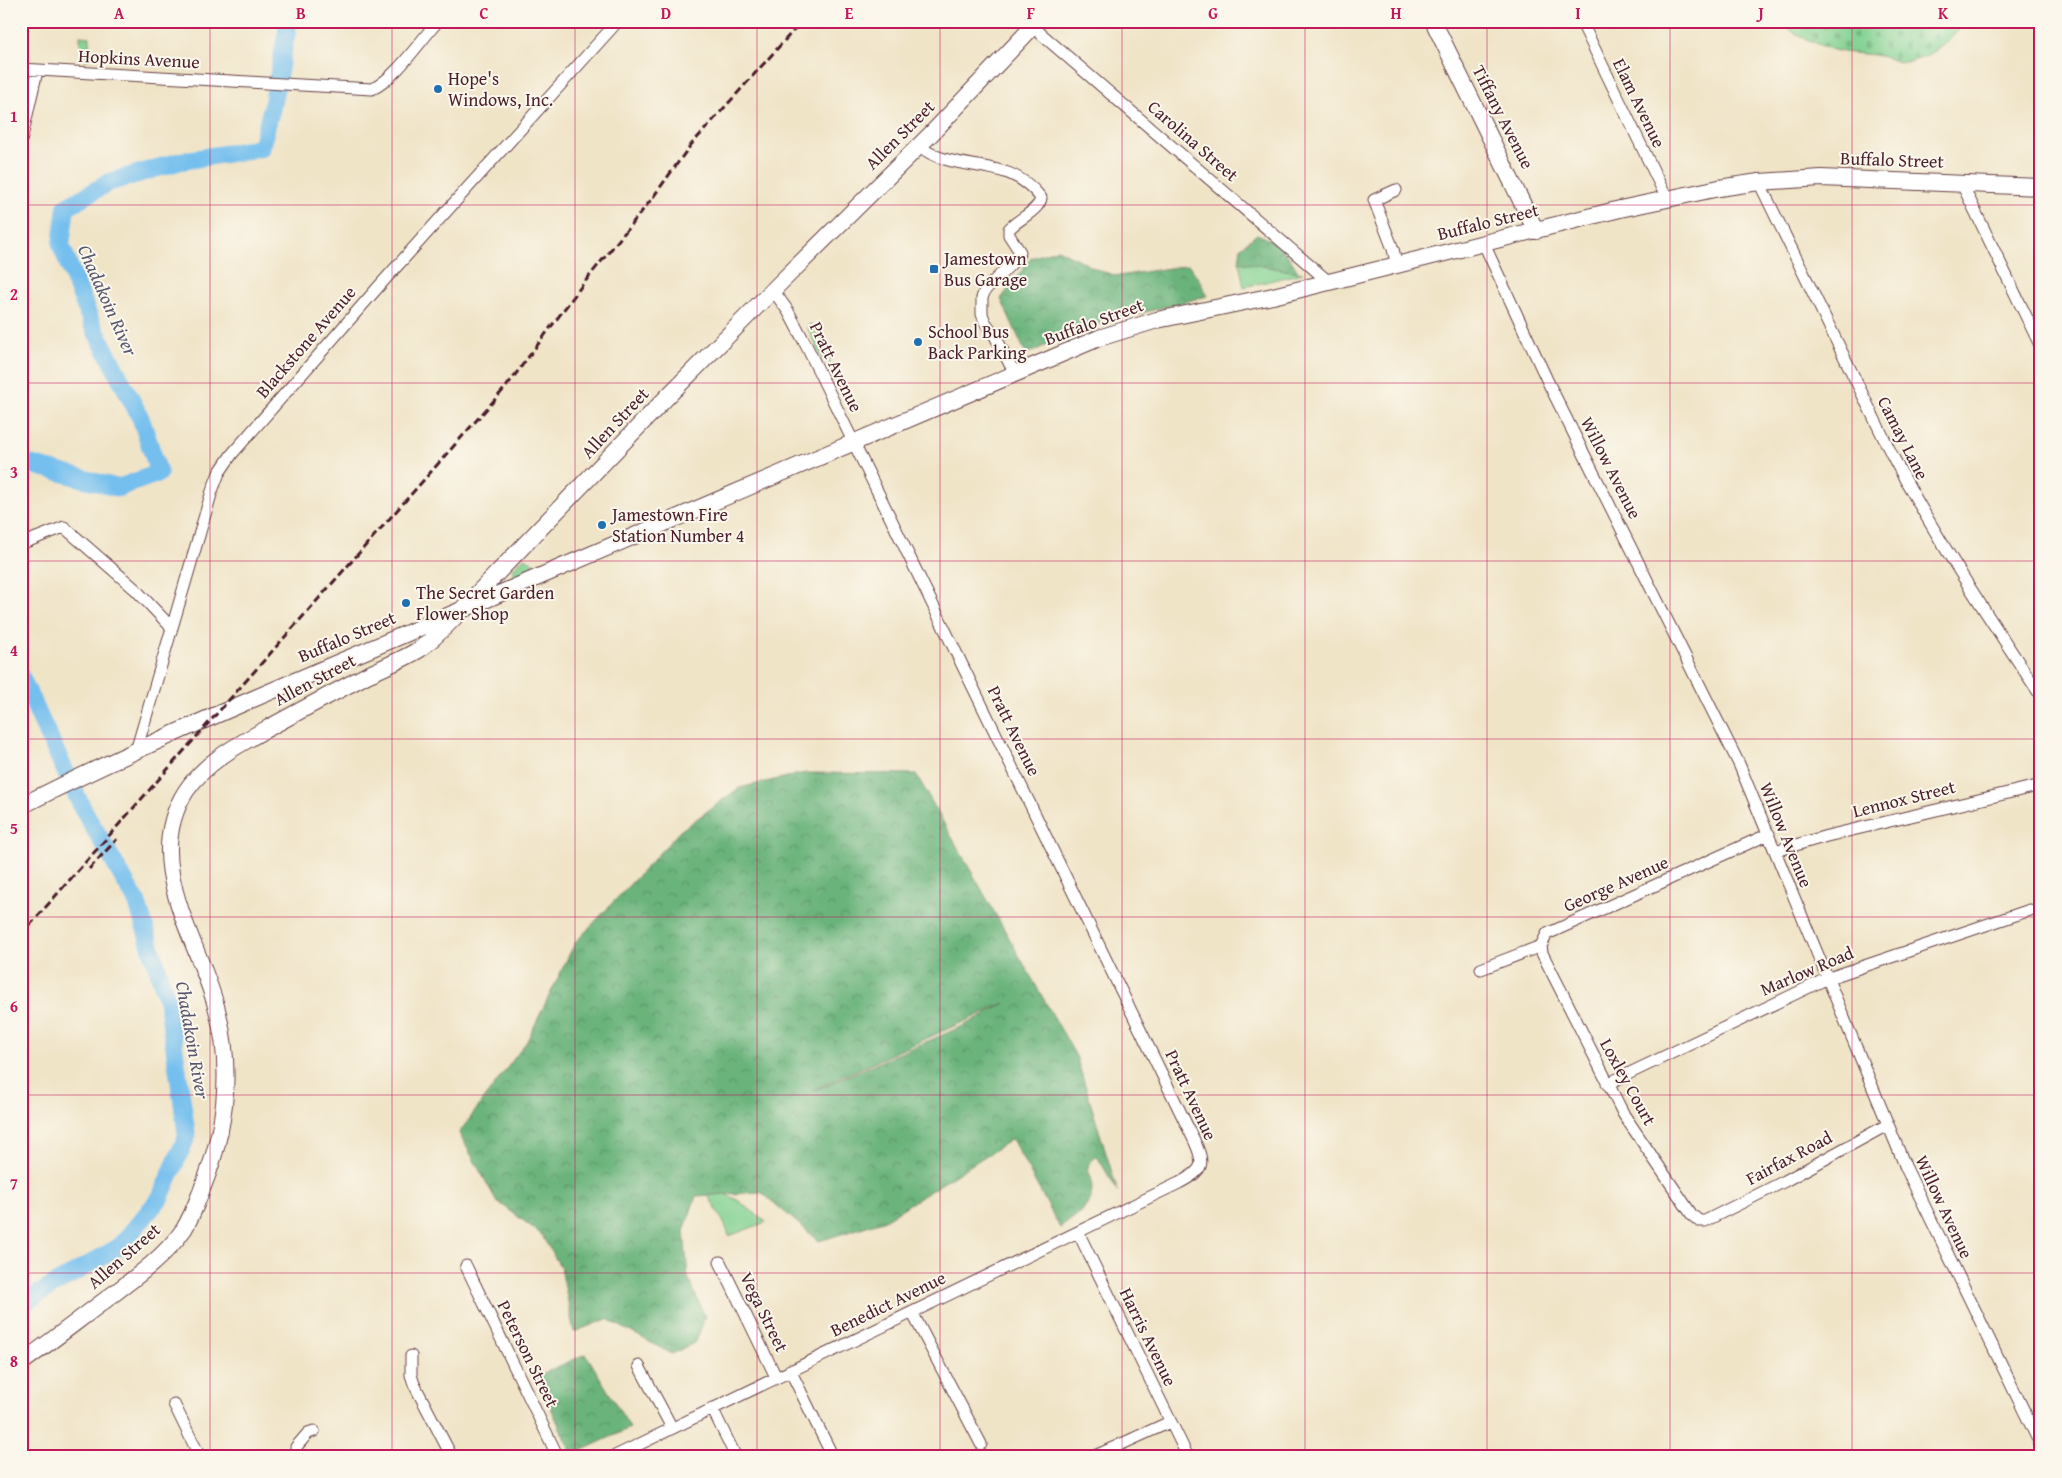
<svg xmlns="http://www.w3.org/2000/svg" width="2062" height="1478" font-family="'Gentium Book Plus',serif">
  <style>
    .green { fill: #83d292; stroke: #66785e }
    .forest { fill: url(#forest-crowns); stroke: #5a6a54; fill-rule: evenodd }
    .cemetery { fill: url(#cemetery-stones); stroke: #66785e }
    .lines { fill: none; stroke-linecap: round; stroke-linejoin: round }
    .river { stroke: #74bfee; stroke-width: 18 }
    .street-casing { stroke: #633d42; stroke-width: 13 }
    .secondary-casing { stroke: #633d42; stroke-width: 18 }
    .street { stroke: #fff; stroke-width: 11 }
    .secondary { stroke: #fff; stroke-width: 16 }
    .rail { stroke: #4a1f2b; stroke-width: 3; stroke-dasharray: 8 4; stroke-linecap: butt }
    .grid { fill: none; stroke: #c2185b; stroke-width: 1; stroke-opacity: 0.55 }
    .poi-dot { fill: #1f6fb2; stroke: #fbf7ec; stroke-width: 2 }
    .labels { text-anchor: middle; stroke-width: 4; stroke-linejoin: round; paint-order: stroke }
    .street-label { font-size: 18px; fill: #4a1f2b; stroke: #fbf7ec }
    .poi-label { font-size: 18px; fill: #4a1f2b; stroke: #fbf7ec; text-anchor: start }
    .water-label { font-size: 19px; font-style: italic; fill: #59576f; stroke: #fbf7ec }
    .neatline { fill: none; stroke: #c2185b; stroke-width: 2 }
    .grid-label { font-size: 16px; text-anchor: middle; font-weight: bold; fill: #c2185b }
  </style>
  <defs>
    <pattern id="forest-crowns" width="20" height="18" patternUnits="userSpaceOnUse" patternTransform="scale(1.25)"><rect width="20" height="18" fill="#6ab47c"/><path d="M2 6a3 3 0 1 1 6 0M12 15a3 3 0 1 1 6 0" fill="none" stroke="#599266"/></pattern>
    <pattern id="cemetery-stones" width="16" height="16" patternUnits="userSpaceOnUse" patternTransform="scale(1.25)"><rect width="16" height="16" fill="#83d292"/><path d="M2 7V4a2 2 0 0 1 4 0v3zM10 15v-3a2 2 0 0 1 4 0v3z" fill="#73b47e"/></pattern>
  </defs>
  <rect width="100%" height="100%" fill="#fbf7ec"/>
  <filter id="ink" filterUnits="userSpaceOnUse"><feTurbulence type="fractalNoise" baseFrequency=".02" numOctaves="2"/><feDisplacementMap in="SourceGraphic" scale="10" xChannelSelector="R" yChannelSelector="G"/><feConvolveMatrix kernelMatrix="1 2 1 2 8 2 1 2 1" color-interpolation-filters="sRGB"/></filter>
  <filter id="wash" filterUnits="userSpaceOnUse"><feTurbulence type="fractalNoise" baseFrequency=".0096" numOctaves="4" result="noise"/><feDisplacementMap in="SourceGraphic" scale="20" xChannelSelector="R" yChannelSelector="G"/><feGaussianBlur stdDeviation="1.12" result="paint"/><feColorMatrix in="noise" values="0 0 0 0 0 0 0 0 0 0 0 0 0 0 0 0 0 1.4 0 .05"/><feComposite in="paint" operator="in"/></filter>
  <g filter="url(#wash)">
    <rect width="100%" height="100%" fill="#f0e4c7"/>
    <!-- green -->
    <path class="green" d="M80 36 90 37 88 60 81 59Z
      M1239 262 1303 273 1244 287Z
      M811 324 830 360V364L822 359 808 329V325Z
      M524 557 533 563V570C527 574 520 578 513 574V569Z
      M725 1194 739 1201 766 1222 729 1236C725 1221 715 1209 708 1195Z"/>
    <!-- forest -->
    <path class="forest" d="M1257 234C1278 242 1288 253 1298 272L1239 262 1241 247Z
      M1058 249 1100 271 1118 276 1189 265 1200 281 1207 296 1092 326 1026 354 1001 299 1031 258Z
      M805 773 916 774 1076 1056 1118 1192 1097 1156 1090 1162 1087 1170C1101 1199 1083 1211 1060 1228L1012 1139 883 1221 819 1241 761 1192 696 1196 684 1231 688 1277 705 1317 696 1342 672 1354 607 1319 574 1332 561 1268 541 1234 496 1200 459 1133 527 1041 575 943 680 831 739 788ZM1005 1003 965 1025 813 1091V1090Z
      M586 1354 630 1428 572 1455 537 1376Z"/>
    <!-- cemetery -->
    <path class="cemetery" d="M1775 21H1965C1953 40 1926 63 1902 62 1895 62 1887 57 1880 56 1865 53 1848 54 1834 50 1813 44 1793 32 1775 21Z"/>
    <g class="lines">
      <!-- river -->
      <path class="river" d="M21 464 26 463 118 488 159 473 141 419 92 324 61 245 66 207 110 182 181 161 261 148 272 107 289 21
        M21 677 83 809 137 902 168 1003 187 1136 160 1198 119 1247 21 1304"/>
    </g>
  </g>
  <g filter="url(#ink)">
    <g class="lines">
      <!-- street casing -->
      <g class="street-casing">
        <path id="street" d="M1581 21 1667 199
          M1033 27 1329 282
          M21 69 372 89C395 79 420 41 438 21
          M21 141 37 71
          M919 146C957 176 1007 153 1041 198 1039 211 1018 219 1009 229V235L1020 252 1014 261 985 290 982 298V314L985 322 995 336 1015 374
          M1759 182 1893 457C1937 540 1989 618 2041 696
          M1961 182 2041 347
          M1396 190 1374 200 1393 249 1397 266
          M1484 244 1548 382 1739 764 1906 1168 2041 1446
          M21 544 64 527 135 589 172 628
          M136 751 212 491 219 473 232 454 380 285 618 21
          M1775 851 1827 836 2041 785
          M1541 946 1542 953 1624 1115 1692 1215 1699 1221H1705L1785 1181 1887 1125
          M1481 969 1541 946 1547 934 1769 834
          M1607 1084 1826 979 2030 910
          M1078 1232 1188 1457
          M720 1262 776 1377
          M466 1266 558 1457
          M912 1312 981 1444
          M411 1356V1375L414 1384 452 1457
          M639 1366 672 1428
          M790 1370 833 1457
          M174 1404 200 1457
          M712 1408 736 1457
          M298 1457 296 1447 308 1433 314 1431
          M613 1457 1179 1183C1203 1170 1206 1166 1194 1140L806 345 788 311 773 290
          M1093 1457 1170 1422"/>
      </g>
      <!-- secondary casing -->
      <g class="secondary-casing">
        <path id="secondary" d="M1433 21 1536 231
          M21 806C155 738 294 682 431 623 653 527 877 433 1099 338L1157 320 1273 296 1620 209 1719 188 1759 182 1821 178 2041 187
          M21 1363C49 1343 76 1322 104 1301 132 1280 164 1258 184 1229 192 1216 197 1202 202 1189 226 1130 233 1067 216 1006 197 937 141 861 186 791 206 761 241 743 272 726 303 709 335 692 367 675 384 667 404 659 420 649 429 642 438 634 446 626L668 396 773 290 932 133 1038 21"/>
      </g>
      <!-- street -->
      <use href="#street" class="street"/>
      <!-- secondary -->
      <use href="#secondary" class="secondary"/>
      <!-- rail -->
      <path class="rail" d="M89 869 117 839
        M21 935 506 387 583 284 651 200 690 146 802 21"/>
    </g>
  </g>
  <!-- grid -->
  <path class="grid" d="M210 21V1457M392 21V1457M575 21V1457M757 21V1457M940 21V1457M1122 21V1457M1305 21V1457M1487 21V1457M1670 21V1457M1852 21V1457M21 205H2041M21 383H2041M21 561H2041M21 739H2041M21 917H2041M21 1095H2041M21 1273H2041"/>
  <!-- markers -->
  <g class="poi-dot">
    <circle cx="438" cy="89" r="5"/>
    <rect x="929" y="264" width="10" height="10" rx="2.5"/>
    <circle cx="918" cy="342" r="5"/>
    <circle cx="602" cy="525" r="5"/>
    <circle cx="406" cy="603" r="5"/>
  </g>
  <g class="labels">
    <!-- street labels -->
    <g class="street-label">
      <text transform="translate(139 59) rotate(3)" y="6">Hopkins Avenue</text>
      <text transform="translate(1639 103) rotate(64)" y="6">Elam Avenue</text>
      <text transform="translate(1503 117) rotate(63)" y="6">Tiffany Avenue</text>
      <text transform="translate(900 135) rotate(-45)" y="6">Allen Street</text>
      <text transform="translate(1193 141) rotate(41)" y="6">Carolina Street</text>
      <text transform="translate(1892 160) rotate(2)" y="6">Buffalo Street</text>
      <text transform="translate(1488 222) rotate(-14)" y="6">Buffalo Street</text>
      <text transform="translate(1094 322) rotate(-20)" y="6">Buffalo Street</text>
      <text transform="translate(306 342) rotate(-49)" y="6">Blackstone Avenue</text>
      <text transform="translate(836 367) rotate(64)" y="6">Pratt Avenue</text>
      <text transform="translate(615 423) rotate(-47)" y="6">Allen Street</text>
      <text transform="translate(1903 438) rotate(63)" y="6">Camay Lane</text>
      <text transform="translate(1611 468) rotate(63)" y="6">Willow Avenue</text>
      <text transform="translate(347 637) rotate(-23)" y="6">Buffalo Street</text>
      <text transform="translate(315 680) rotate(-28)" y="6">Allen Street</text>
      <text transform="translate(1014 731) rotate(64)" y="6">Pratt Avenue</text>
      <text transform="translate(1904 799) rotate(-14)" y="6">Lennox Street</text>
      <text transform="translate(1786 835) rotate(68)" y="6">Willow Avenue</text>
      <text transform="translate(1616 884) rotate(-24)" y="6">George Avenue</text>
      <text transform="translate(1807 971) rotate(-23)" y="6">Marlow Road</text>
      <text transform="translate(1628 1082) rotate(61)" y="6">Loxley Court</text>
      <text transform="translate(1191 1095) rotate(65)" y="6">Pratt Avenue</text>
      <text transform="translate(1789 1158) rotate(-28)" y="6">Fairfax Road</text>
      <text transform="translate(1944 1207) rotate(65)" y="6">Willow Avenue</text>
      <text transform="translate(124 1256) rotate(-41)" y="6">Allen Street</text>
      <text transform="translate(888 1304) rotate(-26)" y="6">Benedict Avenue</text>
      <text transform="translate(764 1312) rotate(64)" y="6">Vega Street</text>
      <text transform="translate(1148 1337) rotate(64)" y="6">Harris Avenue</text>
      <text transform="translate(528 1354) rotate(64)" y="6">Peterson Street</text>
    </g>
    <!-- poi labels -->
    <g class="poi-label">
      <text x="448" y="85">Hope's<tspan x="448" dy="21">Windows, Inc.</tspan></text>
      <text x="944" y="265">Jamestown<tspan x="944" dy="21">Bus Garage</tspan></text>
      <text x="928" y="338">School Bus<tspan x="928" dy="21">Back Parking</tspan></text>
      <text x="612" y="521">Jamestown Fire<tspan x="612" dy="21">Station Number 4</tspan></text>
      <text x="416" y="599">The Secret Garden<tspan x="416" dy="21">Flower Shop</tspan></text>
    </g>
    <!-- water labels -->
    <g class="water-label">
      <text transform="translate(108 300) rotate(66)" y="7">Chadakoin River</text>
      <text transform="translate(193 1040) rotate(80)" y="7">Chadakoin River</text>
    </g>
  </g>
  <!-- margin -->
  <rect width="2062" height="1478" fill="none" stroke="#fbf7ec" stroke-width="55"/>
  <rect x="28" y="28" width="2006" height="1422" class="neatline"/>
  <g class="grid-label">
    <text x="119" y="19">A</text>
    <text x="301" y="19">B</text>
    <text x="484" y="19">C</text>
    <text x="666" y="19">D</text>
    <text x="849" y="19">E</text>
    <text x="1031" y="19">F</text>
    <text x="1213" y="19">G</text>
    <text x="1396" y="19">H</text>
    <text x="1578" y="19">I</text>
    <text x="1761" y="19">J</text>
    <text x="1943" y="19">K</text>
    <text x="14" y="122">1</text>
    <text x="14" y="300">2</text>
    <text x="14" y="478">3</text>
    <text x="14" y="656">4</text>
    <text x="14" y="834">5</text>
    <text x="14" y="1012">6</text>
    <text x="14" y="1189">7</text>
    <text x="14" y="1367">8</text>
  </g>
</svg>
